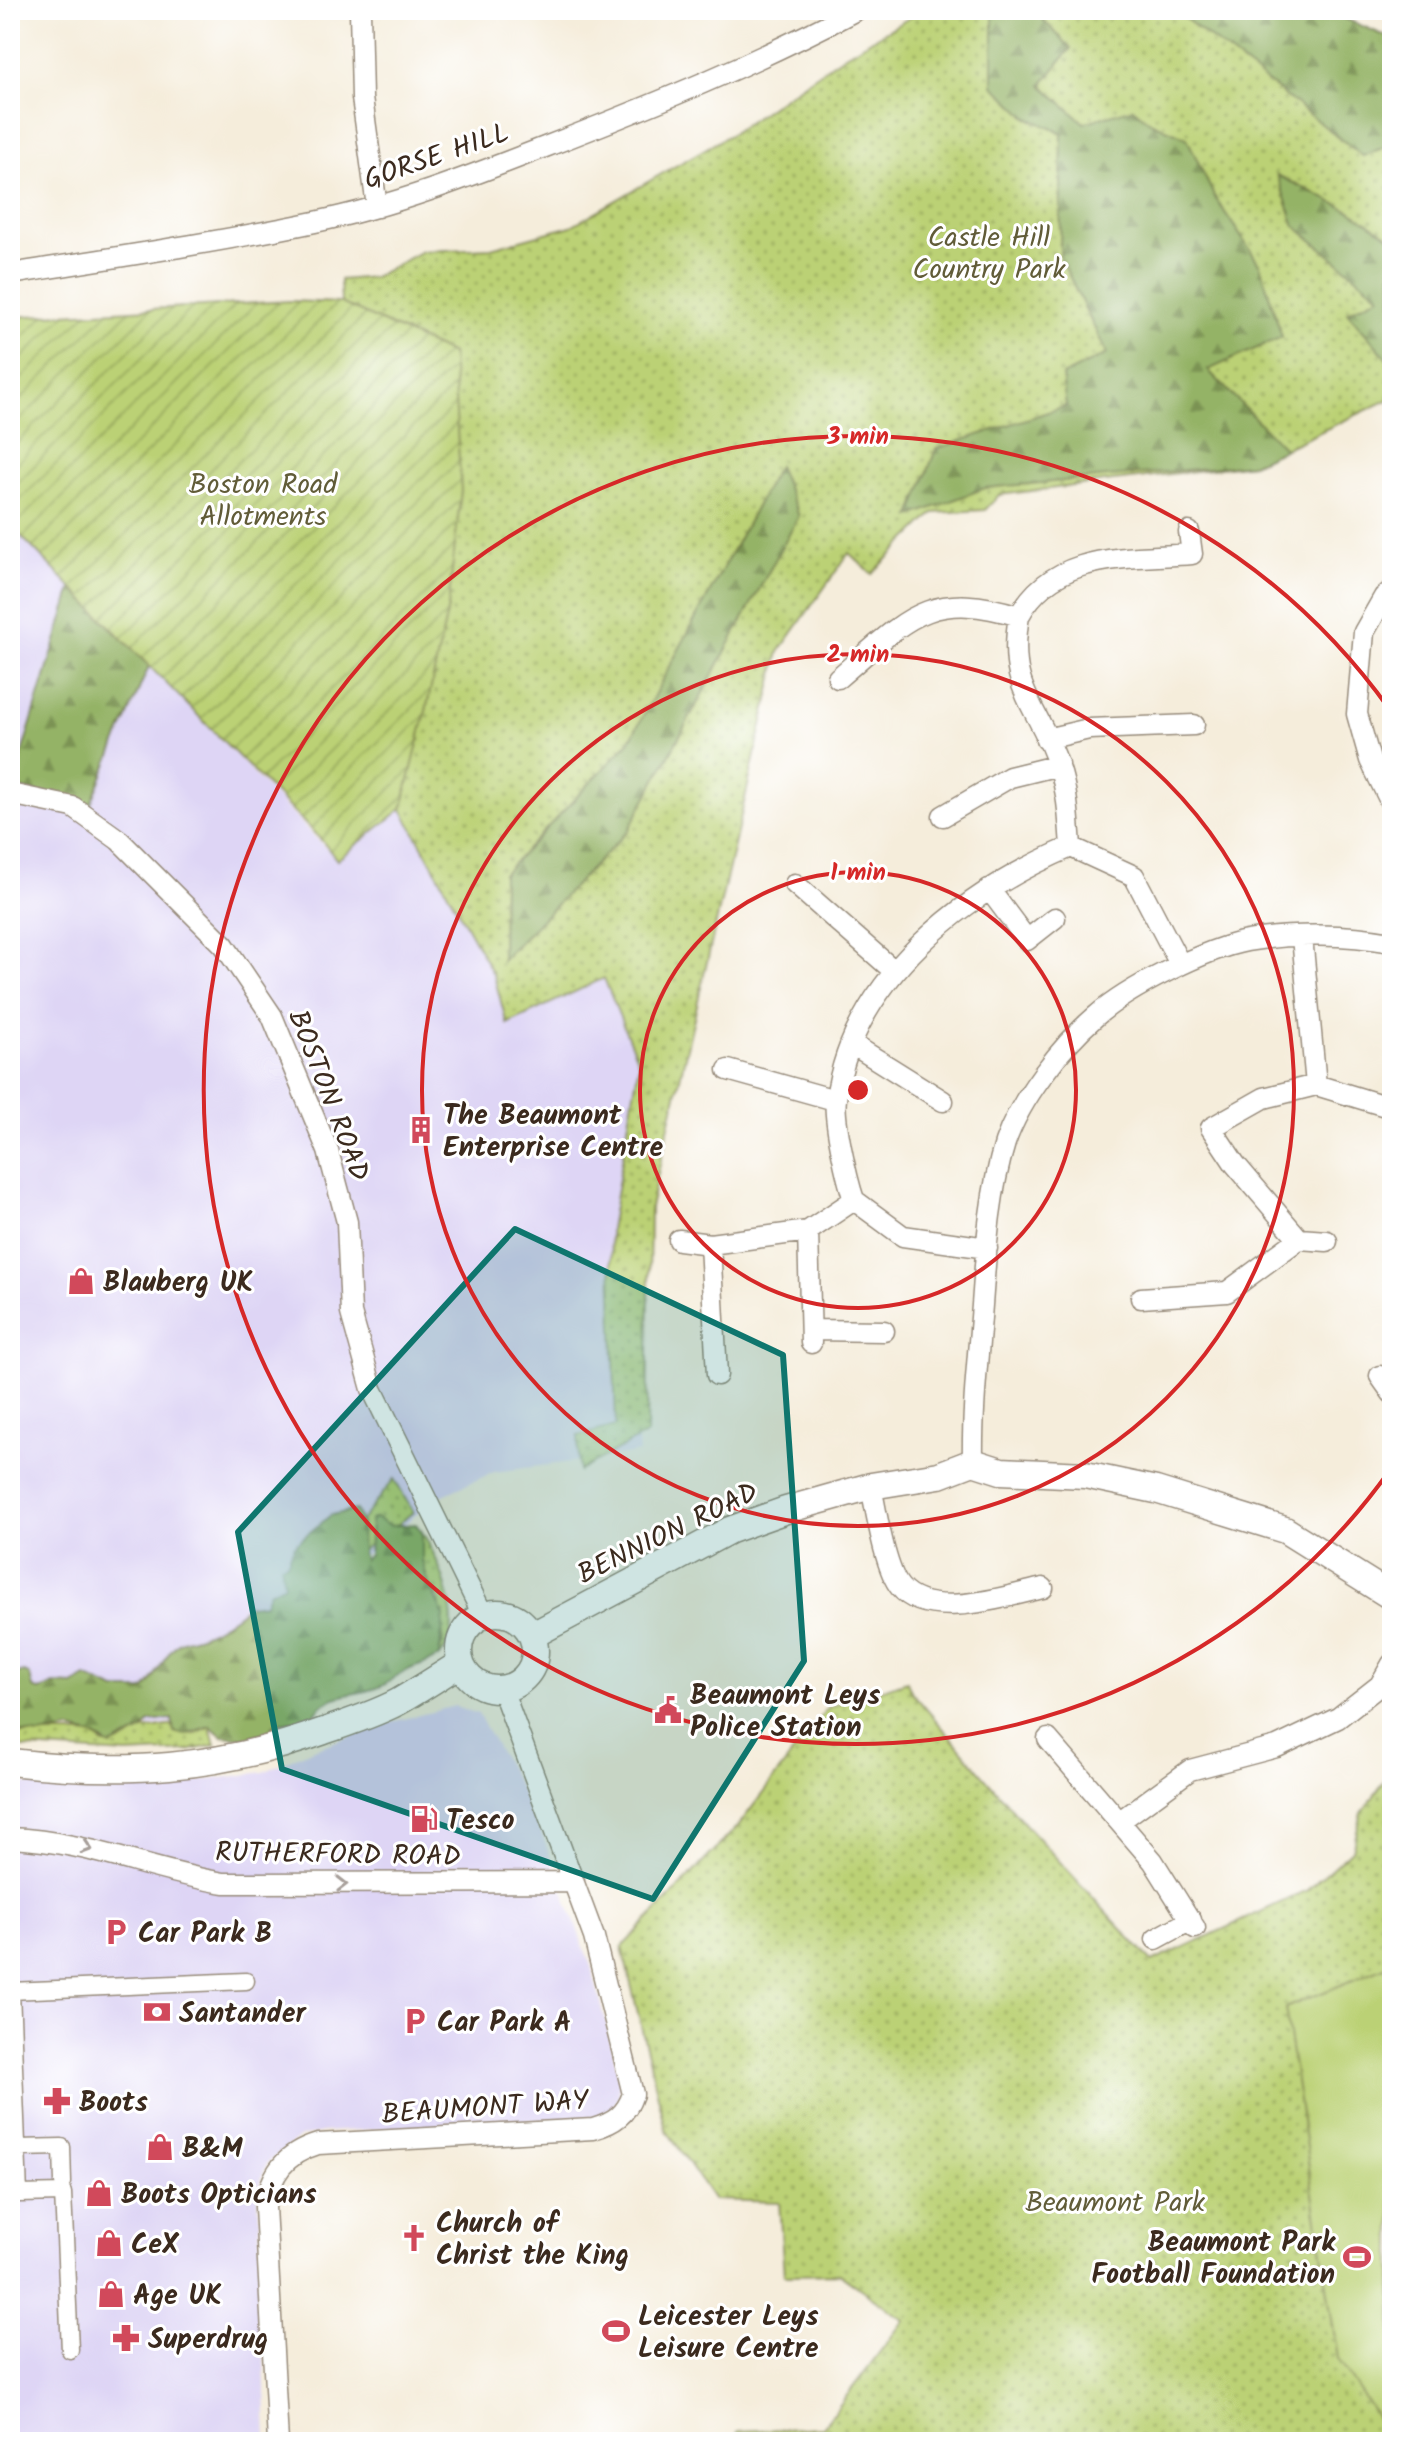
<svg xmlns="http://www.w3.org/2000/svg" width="1402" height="2452" font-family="Kalam,sans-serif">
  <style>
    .built { fill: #ded5f5 }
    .grass { fill: url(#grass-dots); stroke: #7b7e4a; stroke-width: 2 }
    .forest { fill: url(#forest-firs); stroke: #686e42; stroke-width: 2 }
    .garden { fill: url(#garden-furrows); stroke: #7b7e4a; stroke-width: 2 }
    .pitch { fill: #bbd175; stroke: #7b7e4a; stroke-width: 2 }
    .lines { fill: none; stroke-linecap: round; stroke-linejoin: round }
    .pedestrian-casing { stroke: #988c7c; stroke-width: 19 }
    .minor-casing { stroke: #988c7c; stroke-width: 23 }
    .tertiary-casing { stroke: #988c7c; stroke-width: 29 }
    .pedestrian { stroke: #fff; stroke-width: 16 }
    .minor { stroke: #fff; stroke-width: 20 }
    .tertiary { stroke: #fff; stroke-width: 26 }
    .oneway { stroke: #a79f9a }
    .marked { fill: #0f766e; fill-opacity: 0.2; stroke: #0f766e; stroke-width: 6; stroke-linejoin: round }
    .ring { fill: none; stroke: #d62828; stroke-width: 4 }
    .labels { text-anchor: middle; stroke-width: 6; stroke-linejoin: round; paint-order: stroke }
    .street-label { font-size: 28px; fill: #3b2a1e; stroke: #fff }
    .park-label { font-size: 28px; fill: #615c38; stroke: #fff }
    .poi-label { font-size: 28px; font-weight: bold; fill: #3b2a1e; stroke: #fff; text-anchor: start }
    .centre { fill: #d62828; stroke: #fff; stroke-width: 4 }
    .ring-label { font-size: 24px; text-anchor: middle; font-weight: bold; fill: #d62828; stroke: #fff; stroke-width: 6; stroke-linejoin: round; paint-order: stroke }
  </style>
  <defs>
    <pattern id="grass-dots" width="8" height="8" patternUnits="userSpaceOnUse" patternTransform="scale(2)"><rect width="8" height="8" fill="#bbd175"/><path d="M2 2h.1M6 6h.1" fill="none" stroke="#99aa5f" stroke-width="1.8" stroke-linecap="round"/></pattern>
    <pattern id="forest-firs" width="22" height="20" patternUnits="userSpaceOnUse" patternTransform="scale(2)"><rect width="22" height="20" fill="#94b366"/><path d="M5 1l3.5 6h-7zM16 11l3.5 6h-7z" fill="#7a9253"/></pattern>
    <pattern id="garden-furrows" width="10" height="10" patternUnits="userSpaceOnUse" patternTransform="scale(2)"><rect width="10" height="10" fill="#bbd175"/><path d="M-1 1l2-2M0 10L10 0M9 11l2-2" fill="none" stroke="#99aa5f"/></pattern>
  </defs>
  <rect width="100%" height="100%" fill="#fff"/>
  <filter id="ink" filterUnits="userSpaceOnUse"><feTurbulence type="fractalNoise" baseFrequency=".0125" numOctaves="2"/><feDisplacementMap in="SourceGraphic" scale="16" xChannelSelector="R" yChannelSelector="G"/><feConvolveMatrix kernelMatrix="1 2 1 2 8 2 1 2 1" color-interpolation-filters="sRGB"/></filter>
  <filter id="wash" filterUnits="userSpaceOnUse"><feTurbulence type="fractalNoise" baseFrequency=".006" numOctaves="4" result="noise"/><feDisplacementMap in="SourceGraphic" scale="32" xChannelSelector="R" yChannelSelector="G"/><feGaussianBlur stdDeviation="1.8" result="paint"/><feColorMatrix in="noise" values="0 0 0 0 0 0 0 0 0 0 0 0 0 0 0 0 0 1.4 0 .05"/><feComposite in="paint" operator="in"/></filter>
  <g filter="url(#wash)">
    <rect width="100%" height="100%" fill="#f5eddb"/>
    <!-- built -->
    <path class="built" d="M10 525 72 588 13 786 89 808 149 666 337 860 402 809 494 976 507 1024 604 978 639 1064 635 1410 639 1453 494 1472 439 1497 306 1600 184 1721 150 1727 10 1732Z
      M455 1706 478 1714 520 1788 542 1834 591 1966 608 2028 619 2080V2096L612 2109 598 2117 323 2132 300 2137 267 2163 258 2188 267 2442H10V1784L193 1782 264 1772 311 1750 388 1723Z"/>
    <!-- grass -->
    <path class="grass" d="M923 10H1325L1392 39V398L1252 464 999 495 985 510 934 513 872 574 849 553 779 652 650 1207 647 1434 579 1471 578 1436 616 1426 610 1229 639 1064 604 978 507 1024 494 976 402 809 448 607 452 354 341 303 340 280 374 277 422 251 491 248 571 226 731 134 845 55Z
      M394 1479 413 1512 396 1526H389L361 1552V1521Z
      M422 1532C439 1559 469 1631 439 1656L443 1638 439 1599 428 1583 422 1560Z
      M907 1681 911 1691 1024 1823 1152 1962 1306 1891 1352 1850 1362 1813 1392 1770V2442H736L738 2431 823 2427 904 2320 840 2274 784 2275 779 2202 714 2200 666 2129 622 1947 738 1826 828 1707Z
      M174 1725 175 1732 194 1734 210 1726 215 1745 187 1751 127 1754 10 1747V1734H81L92 1735 104 1744 120 1743 143 1730Z"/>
    <!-- forest -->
    <path class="forest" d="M993 10H1033L1071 48 1042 85 1084 123 1133 108 1150 122 1187 138 1214 196 1260 265 1282 337 1208 370 1285 449 1252 464 985 488 911 516 936 449 1066 406 1062 376 1107 354 1060 257 1062 133 1028 118 993 85Z
      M1174 10H1325L1392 39V144L1363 156Z
      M1277 175 1351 211 1392 238V364L1347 312 1380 296 1295 226Z
      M778 466 799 516 628 831 502 960 503 874 629 742Z
      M72 588 149 666 89 808 12 786Z
      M356 1510C365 1527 358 1542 364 1560L369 1555 371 1520 376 1518 389 1526 416 1524 422 1532V1560L428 1583 444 1616 439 1656C429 1664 422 1664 410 1669 399 1673 389 1684 377 1688 351 1697 326 1691 312 1719L280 1723 268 1732 244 1738 222 1736 210 1726 184 1735 174 1732 172 1719 150 1722 142 1731 111 1746 92 1735 71 1730 40 1735 10 1731V1675L24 1672 30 1676 33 1688 41 1691 53 1684 73 1685 86 1677 116 1690H144C158 1676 163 1656 177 1644 184 1638 193 1639 202 1635 219 1628 236 1616 249 1605L265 1603 269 1592 284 1584 281 1565 287 1563 295 1544 331 1515Z"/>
    <!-- garden -->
    <path class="garden" d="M290 301 341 303 452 354 461 490 448 607 426 711 402 809 337 860 322 841 10 525V317Z"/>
    <!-- pitch -->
    <path class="pitch" d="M1392 1964V2440L1338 2359 1285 2008Z"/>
  </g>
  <g filter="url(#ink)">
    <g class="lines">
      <!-- pedestrian casing -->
      <g class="pedestrian-casing">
        <path id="pedestrian" d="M10 1991 246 1981
          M11 1991 19 2194 63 2193 70 2350
          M18 2148 62 2147 63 2183"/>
      </g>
      <!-- minor casing -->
      <g class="minor-casing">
        <path id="minor" d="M360 10 362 98 377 207
          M10 274C111 258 214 243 315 222 394 206 471 176 545 147 651 106 756 63 856 10
          M1392 590 1384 597 1364 632 1357 714 1370 760 1392 805
          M1019 616C1054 551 1128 559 1192 554L1189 532
          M838 678C904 622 927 587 1019 616 1006 692 1039 704 1059 767 1068 793 1069 820 1071 847
          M1046 739 1089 729 1194 725
          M10 794 73 807 119 840 224 945 272 1016 328 1151 347 1222 351 1313 372 1389 483 1615
          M943 816 1010 777 1059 765
          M795 884 893 970
          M989 889 1027 940 1055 918
          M852 1044 943 1101
          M728 1070 835 1100
          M1316 1085 1392 1108
          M808 1231 811 1343
          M1299 1239 1327 1241
          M679 1240 710 1244 808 1231 854 1200
          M710 1244 717 1375
          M987 1248 903 1236 854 1200C847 1179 833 1119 836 1099 853 977 967 891 1071 847L1134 876 1180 964
          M1141 1298 1227 1292 1299 1239 1235 1164 1211 1128 1264 1098 1316 1085 1302 937
          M811 1330 884 1331
          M1380 1376 1392 1393
          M973 1462C972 1409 978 1358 982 1305 986 1252 989 1194 1005 1143 1020 1099 1061 1046 1096 1016 1128 988 1205 949 1247 941 1292 933 1347 934 1392 942
          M871 1486C876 1510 885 1569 900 1587 928 1622 1007 1596 1043 1588
          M1048 1739 1153 1861 1195 1928
          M1120 1821 1190 1770 1277 1747 1338 1718 1380 1685 1392 1664
          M10 1838C87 1841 149 1871 224 1883L574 1882
          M1156 1939 1191 1920
          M278 2442 265 2207C271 2173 285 2154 318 2144L593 2129C614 2123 626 2115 633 2094L594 1937 502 1689"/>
      </g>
      <!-- tertiary casing -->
      <g class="tertiary-casing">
        <path id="tertiary" d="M459 1651a38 38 0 1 1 76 0a38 38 0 1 1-76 0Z
          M533 1635 730 1530 786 1510 871 1486 939 1475 973 1462 1001 1471 1085 1475 1156 1490 1285 1530 1392 1597
          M10 1762C124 1775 216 1770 324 1731 348 1723 375 1714 398 1702 419 1690 440 1676 461 1663"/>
      </g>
      <!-- pedestrian -->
      <use href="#pedestrian" class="pedestrian"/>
      <!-- minor -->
      <use href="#minor" class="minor"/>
      <!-- tertiary -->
      <use href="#tertiary" class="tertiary"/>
    </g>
    <!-- one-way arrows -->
    <defs><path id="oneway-chevron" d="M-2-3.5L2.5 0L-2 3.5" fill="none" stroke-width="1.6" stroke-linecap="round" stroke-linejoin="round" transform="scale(2)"/></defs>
    <g class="oneway">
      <use href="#oneway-chevron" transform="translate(87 1848) rotate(18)"/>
      <use href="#oneway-chevron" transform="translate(342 1884)"/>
    </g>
  </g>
  <!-- marked area -->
  <path class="marked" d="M515 1229 783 1355 804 1661 653 1899 282 1769 238 1532Z"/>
  <!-- distance rings -->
  <g class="ring">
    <circle cx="858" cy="1090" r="218"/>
    <circle cx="858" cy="1090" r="436"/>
    <path d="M1390 1470A654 654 0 1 1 1390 710"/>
  </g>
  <!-- icons -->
  <defs>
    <g id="building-bare" transform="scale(2.16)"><path d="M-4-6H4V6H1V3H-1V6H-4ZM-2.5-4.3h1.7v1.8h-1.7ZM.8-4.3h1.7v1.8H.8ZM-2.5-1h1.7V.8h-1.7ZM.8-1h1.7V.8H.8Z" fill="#d1495b" stroke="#fff" stroke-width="2.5" paint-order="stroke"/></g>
    <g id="shop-bare" transform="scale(2.16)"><path d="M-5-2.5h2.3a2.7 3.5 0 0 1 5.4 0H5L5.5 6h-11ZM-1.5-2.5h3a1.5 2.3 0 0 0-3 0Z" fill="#d1495b" stroke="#fff" stroke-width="2.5" paint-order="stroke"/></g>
    <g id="civic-bare" transform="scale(2.16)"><path d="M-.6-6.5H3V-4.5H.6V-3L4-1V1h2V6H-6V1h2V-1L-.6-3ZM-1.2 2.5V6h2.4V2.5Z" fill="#d1495b" stroke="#fff" stroke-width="2.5" paint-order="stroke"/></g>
    <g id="fuel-bare" transform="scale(2.16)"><path d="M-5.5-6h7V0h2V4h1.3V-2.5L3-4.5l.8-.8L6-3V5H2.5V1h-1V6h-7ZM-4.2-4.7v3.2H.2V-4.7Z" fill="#d1495b" stroke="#fff" stroke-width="2.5" paint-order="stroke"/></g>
    <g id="parking-bare" transform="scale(2.16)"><path d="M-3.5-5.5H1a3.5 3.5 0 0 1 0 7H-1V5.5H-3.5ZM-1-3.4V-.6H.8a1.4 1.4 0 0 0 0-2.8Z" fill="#d1495b" stroke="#fff" stroke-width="2.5" paint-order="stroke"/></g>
    <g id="bank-bare" transform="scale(2.16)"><path d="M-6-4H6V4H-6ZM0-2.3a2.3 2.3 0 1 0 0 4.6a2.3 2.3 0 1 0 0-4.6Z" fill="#d1495b" stroke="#fff" stroke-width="2.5" paint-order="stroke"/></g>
    <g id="pharmacy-bare" transform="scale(2.16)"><path d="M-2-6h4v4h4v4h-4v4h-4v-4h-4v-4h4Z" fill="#d1495b" stroke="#fff" stroke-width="2.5" paint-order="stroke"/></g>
    <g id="church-bare" transform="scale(2.16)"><path d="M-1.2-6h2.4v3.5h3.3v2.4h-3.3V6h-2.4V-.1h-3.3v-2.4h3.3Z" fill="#d1495b" stroke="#fff" stroke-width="2.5" paint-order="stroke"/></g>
    <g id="stadium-bare" transform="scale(2.16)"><path d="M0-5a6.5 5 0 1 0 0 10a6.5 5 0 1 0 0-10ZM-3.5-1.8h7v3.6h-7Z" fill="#d1495b" stroke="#fff" stroke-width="2.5" paint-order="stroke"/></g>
  </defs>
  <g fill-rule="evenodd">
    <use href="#building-bare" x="421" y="1130"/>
    <use href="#shop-bare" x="81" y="1281"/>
    <use href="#civic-bare" x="668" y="1710"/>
    <use href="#fuel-bare" x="424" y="1819"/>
    <use href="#parking-bare" x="116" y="1932"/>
    <use href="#bank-bare" x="157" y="2012"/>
    <use href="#parking-bare" x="415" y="2021"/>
    <use href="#pharmacy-bare" x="57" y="2101"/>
    <use href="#shop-bare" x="160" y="2147"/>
    <use href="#shop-bare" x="99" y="2193"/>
    <use href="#church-bare" x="414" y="2238"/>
    <use href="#shop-bare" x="109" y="2243"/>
    <use href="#stadium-bare" x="1357" y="2257"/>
    <use href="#shop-bare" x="111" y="2294"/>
    <use href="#stadium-bare" x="616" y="2331"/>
    <use href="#pharmacy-bare" x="126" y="2338"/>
  </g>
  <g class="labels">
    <!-- street labels -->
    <g class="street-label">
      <text transform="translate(436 155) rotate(-19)" y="10">GORSE HILL</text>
      <text transform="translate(330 1095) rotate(69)" y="10">BOSTON ROAD</text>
      <text transform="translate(667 1532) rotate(-26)" y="10">BENNION ROAD</text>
      <text transform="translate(338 1853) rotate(1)" y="10">RUTHERFORD ROAD</text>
      <text transform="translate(485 2106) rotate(-4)" y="10">BEAUMONT WAY</text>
    </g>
    <!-- park labels -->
    <g class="park-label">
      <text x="989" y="246">Castle Hill<tspan x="989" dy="32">Country Park</tspan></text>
      <text x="263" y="493">Boston Road<tspan x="263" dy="32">Allotments</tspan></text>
      <text x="1115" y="2211">Beaumont Park</text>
    </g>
    <!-- poi labels -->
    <g class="poi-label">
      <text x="443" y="1124">The Beaumont<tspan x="443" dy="32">Enterprise Centre</tspan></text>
      <text x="103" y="1291">Blauberg UK</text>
      <text x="690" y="1704">Beaumont Leys<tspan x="690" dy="32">Police Station</tspan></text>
      <text x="446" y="1829">Tesco</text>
      <text x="138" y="1942">Car Park B</text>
      <text x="179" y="2022">Santander</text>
      <text x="437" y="2031">Car Park A</text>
      <text x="79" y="2111">Boots</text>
      <text x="182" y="2157">B&amp;M</text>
      <text x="121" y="2203">Boots Opticians</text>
      <text x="436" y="2232">Church of<tspan x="436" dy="32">Christ the King</tspan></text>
      <text x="1335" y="2251" text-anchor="end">Beaumont Park<tspan x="1335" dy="32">Football Foundation</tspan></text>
      <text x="131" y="2253">CeX</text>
      <text x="133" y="2304">Age UK</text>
      <text x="638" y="2325">Leicester Leys<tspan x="638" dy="32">Leisure Centre</tspan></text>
      <text x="148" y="2348">Superdrug</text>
    </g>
  </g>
  <circle cx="858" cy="1090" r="12" class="centre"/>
  <g class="ring-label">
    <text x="858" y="444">3 min</text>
    <text x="858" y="662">2 min</text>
    <text x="858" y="880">1 min</text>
  </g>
  <!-- margin -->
  <rect width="1402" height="2452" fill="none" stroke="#fff" stroke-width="40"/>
</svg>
